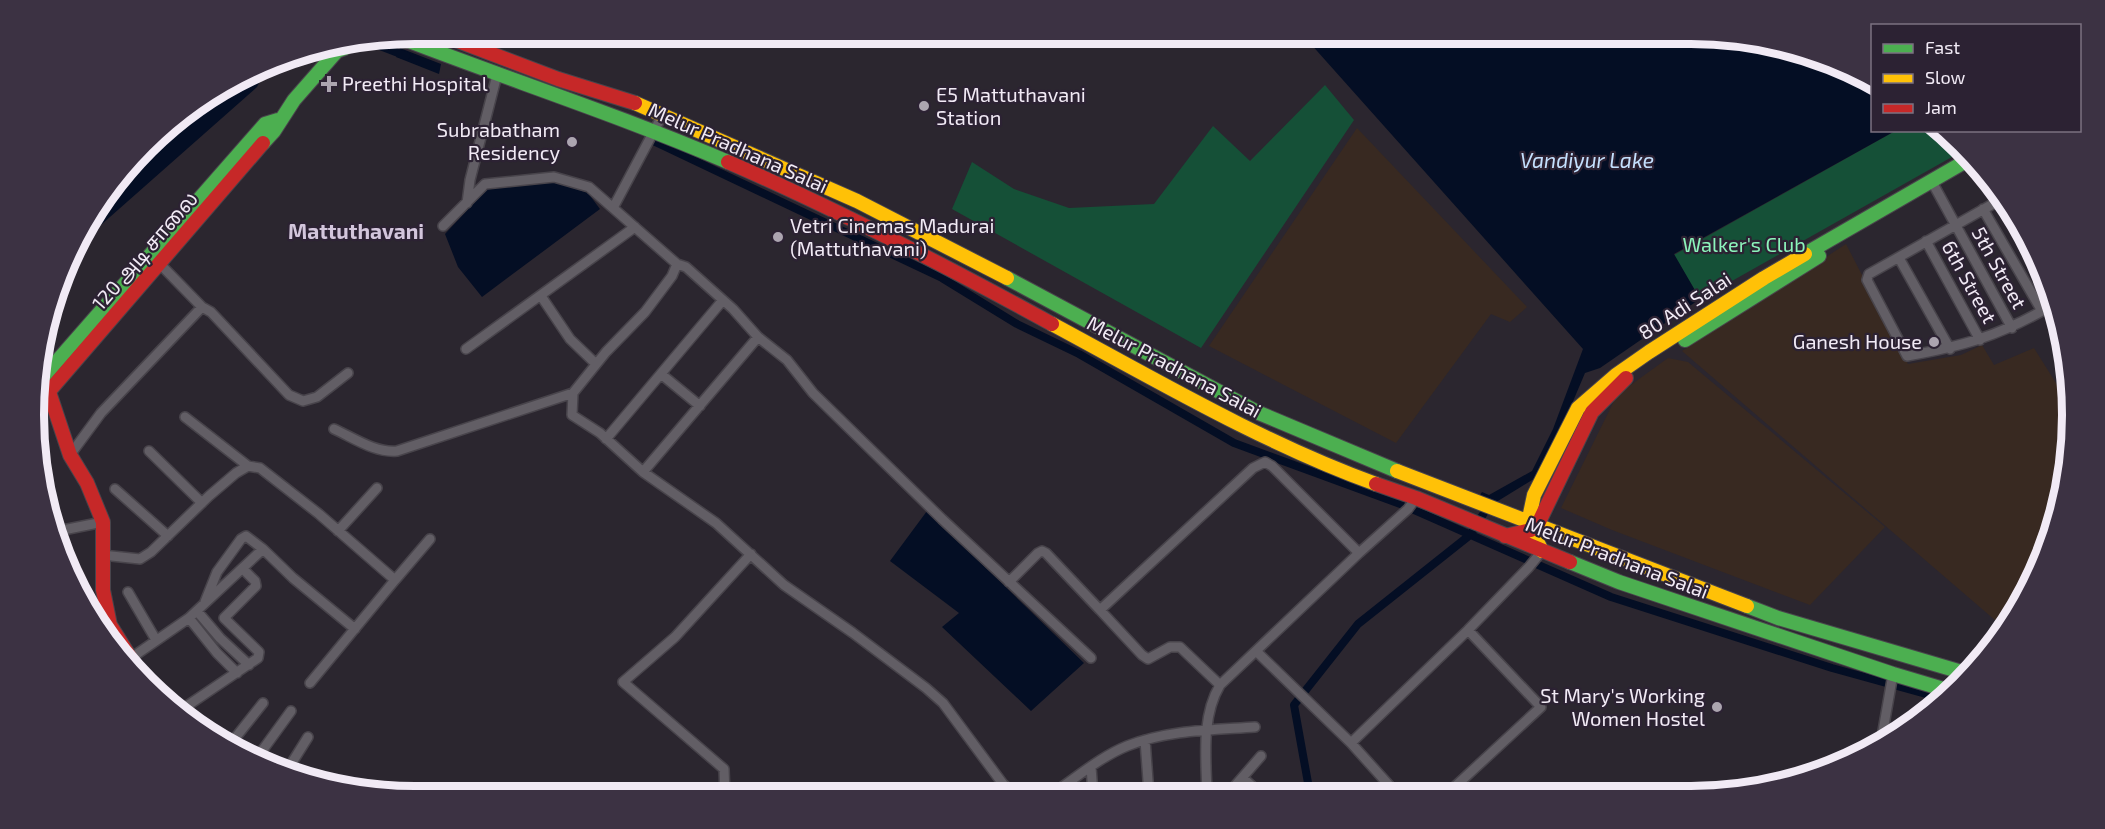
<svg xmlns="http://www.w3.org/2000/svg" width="2105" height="829" font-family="'Exo 2','Noto Sans Tamil',sans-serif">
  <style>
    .commercial { fill: #382921 }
    .green { fill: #155037 }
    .water { fill: #040e24 }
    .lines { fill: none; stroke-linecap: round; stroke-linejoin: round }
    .canal { stroke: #040e24; stroke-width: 8 }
    .street-casing { stroke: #48444b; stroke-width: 12 }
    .fast-casing { stroke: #48444b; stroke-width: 16 }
    .slow-casing { stroke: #48444b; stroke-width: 16 }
    .jam-casing { stroke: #48444b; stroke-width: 16 }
    .street { stroke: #625e65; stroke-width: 9 }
    .fast { stroke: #4caf50; stroke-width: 14 }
    .slow { stroke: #ffc107; stroke-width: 14 }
    .jam { stroke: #c62828; stroke-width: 14 }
    .poi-dot { fill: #aca5b0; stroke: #2c2233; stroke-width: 2 }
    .labels { text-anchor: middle; stroke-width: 4.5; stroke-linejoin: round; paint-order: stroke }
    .poi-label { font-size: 20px; fill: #f1eaf5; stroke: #2c2233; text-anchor: start }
    .street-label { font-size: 20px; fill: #f1eaf5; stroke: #2c2233 }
    .park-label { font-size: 20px; fill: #8cf4bb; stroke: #2c2233 }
    .water-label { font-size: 21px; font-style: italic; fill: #c4e0fe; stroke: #2c2233 }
    .neighbourhood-label { font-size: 21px; font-weight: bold; fill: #d3c6dc; stroke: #2c2233 }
    .rim { fill: none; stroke: #f1eaf5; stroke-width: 8 }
  </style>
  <rect width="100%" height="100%" fill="#2b262f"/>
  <!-- commercial -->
  <path class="commercial" d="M1357 128 1527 307 1510 322 1491 314 1396 443 1209 346Z
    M1846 244 1908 364 1961 355 1982 345 1994 365 2034 348 2066 399 2059 514 2021 606 2003 627 1682 351Z
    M1668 358 1688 362 1885 527 1810 605 1612 530 1561 508 1617 395Z"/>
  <!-- green -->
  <path class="green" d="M1325 85 1354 120 1201 348 952 209 972 162 1014 189 1069 208 1154 204 1213 126 1250 161Z
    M1895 131H1939L1959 153 1700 299 1674 255Z"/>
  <!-- water -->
  <path class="water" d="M1301 33H1690L1790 46 1872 87V130L1895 131 1674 254 1700 299 1600 368 1585 373 1560 432 1537 477 1493 504 1478 498 1482 492 1489 495 1532 471 1553 429 1583 349Z
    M400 48 441 64 439 74 396 57Z
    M266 68 257 87 76 247 84 224 163 127Z
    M556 182 588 193 600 209 482 297 458 267 445 234 488 188Z
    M927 511 1084 663 1031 711 942 627 959 613 890 561Z"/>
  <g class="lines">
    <!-- canal -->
    <path class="canal" d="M367 41 406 56
      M651 140 942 278 1017 324 1079 354 1234 443 1403 505 1611 597 1832 668 1944 699
      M1310 794 1294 705 1358 624 1470 535 1489 505"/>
    <!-- street casing -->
    <g class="street-casing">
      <path id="street" d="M1931 180 2012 328
        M2000 200 1869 274 1867 280 1907 356C1963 346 1999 336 2049 307
        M467 203 470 180 497 75
        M613 208 663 114
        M1983 209 2042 311
        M443 226 485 184 554 177 589 187 677 264 672 276 645 312 606 352 573 393 572 415 600 433 643 472 716 523 784 585 853 633 926 688 943 703 1003 784 1015 795
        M1926 241 1980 340
        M1899 258 1950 349
        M160 264 202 307
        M677 264 686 267 733 309 758 337 787 360 813 393 942 519 1091 658
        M541 296 570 339 596 364
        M466 349 635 227
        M661 374 700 406
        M185 417 248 466
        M334 429C354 438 375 453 397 451L573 393
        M606 439 723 300
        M149 451 202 503
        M70 455 101 413 202 307 211 312 289 395 303 401 317 397 348 373
        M643 472 758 337
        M115 489 168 536
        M58 531 103 522
        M338 531 377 488
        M102 555 140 559 151 552 209 496 236 473 248 466 260 468 319 514 395 580 430 539
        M1009 582 1038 553 1042 551 1046 553 1100 610 1253 468 1265 462 1272 466 1359 553
        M128 592 156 640
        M205 602 217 572 241 539 246 536 263 549
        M1100 610 1142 655 1148 659 1170 647H1180L1220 685
        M197 611 220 638 249 665
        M189 618 217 653 237 673
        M1256 651 1351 743
        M131 658 189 618 263 549 293 578 355 629
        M310 683 395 580
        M178 712 258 658 259 652 224 618 256 586 255 581 243 569
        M1145 740 1149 794
        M232 742 263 703
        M1881 742 1893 674
        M259 755 291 711
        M1091 767 1093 794
        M288 769 308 737
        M1243 778 1261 794
        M1448 793 1541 707 1468 630
        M1052 794C1076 778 1100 757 1127 746 1167 730 1212 730 1255 727
        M1207 794C1206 758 1201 717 1220 685L1359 553 1408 509 1416 498
        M1228 794 1261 756
        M1397 794 1351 743 1468 630 1529 567 1542 551
        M725 795 724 769 623 682 675 637 751 554"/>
    </g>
    <!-- fast casing -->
    <g class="fast-casing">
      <path id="fast" d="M396 36C507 79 619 115 728 162
        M263 143 274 131 294 100 337 51 345 48 348 44
        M1805 254 1966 161
        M1007 278 1259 413 1397 471
        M1685 340 1819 256
        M37 384 265 124 278 120
        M1570 562 1619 582 1893 674 1950 691
        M1747 606 1778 618 1965 673"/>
    </g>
    <!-- slow casing -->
    <g class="slow-casing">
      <path id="slow" d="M635 103 857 201 1007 278
        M1052 324C1158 381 1263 443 1376 484
        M1397 471 1747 606
        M1542 551 1528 523 1534 495 1578 408 1616 375 1649 352 1764 278 1805 254"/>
    </g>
    <!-- jam casing -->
    <g class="jam-casing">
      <path id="jam" d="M437 33 558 79 635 103
        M728 162C839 210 946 266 1052 324
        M44 385 49 392 70 455 87 483 103 522V590L110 625 138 670
        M38 404 263 143
        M1376 484 1416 498 1570 562
        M1505 536 1531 530 1537 526 1592 412 1626 378"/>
    </g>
    <!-- street -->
    <use href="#street" class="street"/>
    <!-- fast -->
    <use href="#fast" class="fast"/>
    <!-- slow -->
    <use href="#slow" class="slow"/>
    <!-- jam -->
    <use href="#jam" class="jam"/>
  </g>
  <!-- markers -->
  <g class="poi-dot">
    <path d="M326 75h6v6h6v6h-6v6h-6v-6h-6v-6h6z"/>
    <circle cx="924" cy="106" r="6"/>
    <circle cx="572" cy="142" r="6"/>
    <circle cx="778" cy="237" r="6"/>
    <circle cx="1934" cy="342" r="6"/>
    <circle cx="1717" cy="707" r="6"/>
  </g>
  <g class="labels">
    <!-- poi labels -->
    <g class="poi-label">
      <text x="342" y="91">Preethi Hospital</text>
      <text x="936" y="102">E5 Mattuthavani<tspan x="936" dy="23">Station</tspan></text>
      <text x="560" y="137" text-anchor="end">Subrabatham<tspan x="560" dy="23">Residency</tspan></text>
      <text x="790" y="233">Vetri Cinemas Madurai<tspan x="790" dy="23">(Mattuthavani)</tspan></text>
      <text x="1922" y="349" text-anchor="end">Ganesh House</text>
      <text x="1705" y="703" text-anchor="end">St Mary's Working<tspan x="1705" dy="23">Women Hostel</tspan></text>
    </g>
    <!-- street labels -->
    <g class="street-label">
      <text transform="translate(738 148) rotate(24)" y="7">Melur Pradhana Salai</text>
      <text transform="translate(145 251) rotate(-49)" y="7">120 அடி சாலை</text>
      <text transform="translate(1999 268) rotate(61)" y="7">5th Street</text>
      <text transform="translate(1969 282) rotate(61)" y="7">6th Street</text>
      <text transform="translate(1685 306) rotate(-33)" y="7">80 Adi Salai</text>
      <text transform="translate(1174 367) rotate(28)" y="7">Melur Pradhana Salai</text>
      <text transform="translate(1617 558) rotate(21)" y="7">Melur Pradhana Salai</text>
    </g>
    <!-- park labels -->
    <g class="park-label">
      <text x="1744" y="252">Walker's Club</text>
    </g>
    <!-- water labels -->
    <g class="water-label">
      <text x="1587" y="168">Vandiyur Lake</text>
    </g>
    <!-- neighbourhood labels -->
    <g class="neighbourhood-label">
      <text x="356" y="239">Mattuthavani</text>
    </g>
  </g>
  <!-- crop -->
  <path d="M0 0H2105V829H0ZM415 44H1691A371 371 0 0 1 2062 415V415A371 371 0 0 1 1691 786H415A371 371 0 0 1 44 415V415A371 371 0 0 1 415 44Z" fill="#3c3243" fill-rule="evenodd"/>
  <path class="rim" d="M415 44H1691A371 371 0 0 1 2062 415V415A371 371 0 0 1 1691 786H415A371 371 0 0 1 44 415V415A371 371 0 0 1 415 44Z"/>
  <!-- legend -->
  <rect x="1871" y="24" width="210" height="108" fill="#2c2233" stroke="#7b7281" stroke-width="1.5"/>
  <rect x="1883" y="44" width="30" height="9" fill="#4caf50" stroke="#7b7281" stroke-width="1.5"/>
  <text x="1925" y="54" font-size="18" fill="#f1eaf5">Fast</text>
  <rect x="1883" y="74" width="30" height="9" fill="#ffc107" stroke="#7b7281" stroke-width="1.5"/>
  <text x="1925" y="84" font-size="18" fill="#f1eaf5">Slow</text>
  <rect x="1883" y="104" width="30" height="9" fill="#c62828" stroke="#7b7281" stroke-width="1.5"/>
  <text x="1925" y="114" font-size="18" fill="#f1eaf5">Jam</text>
</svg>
